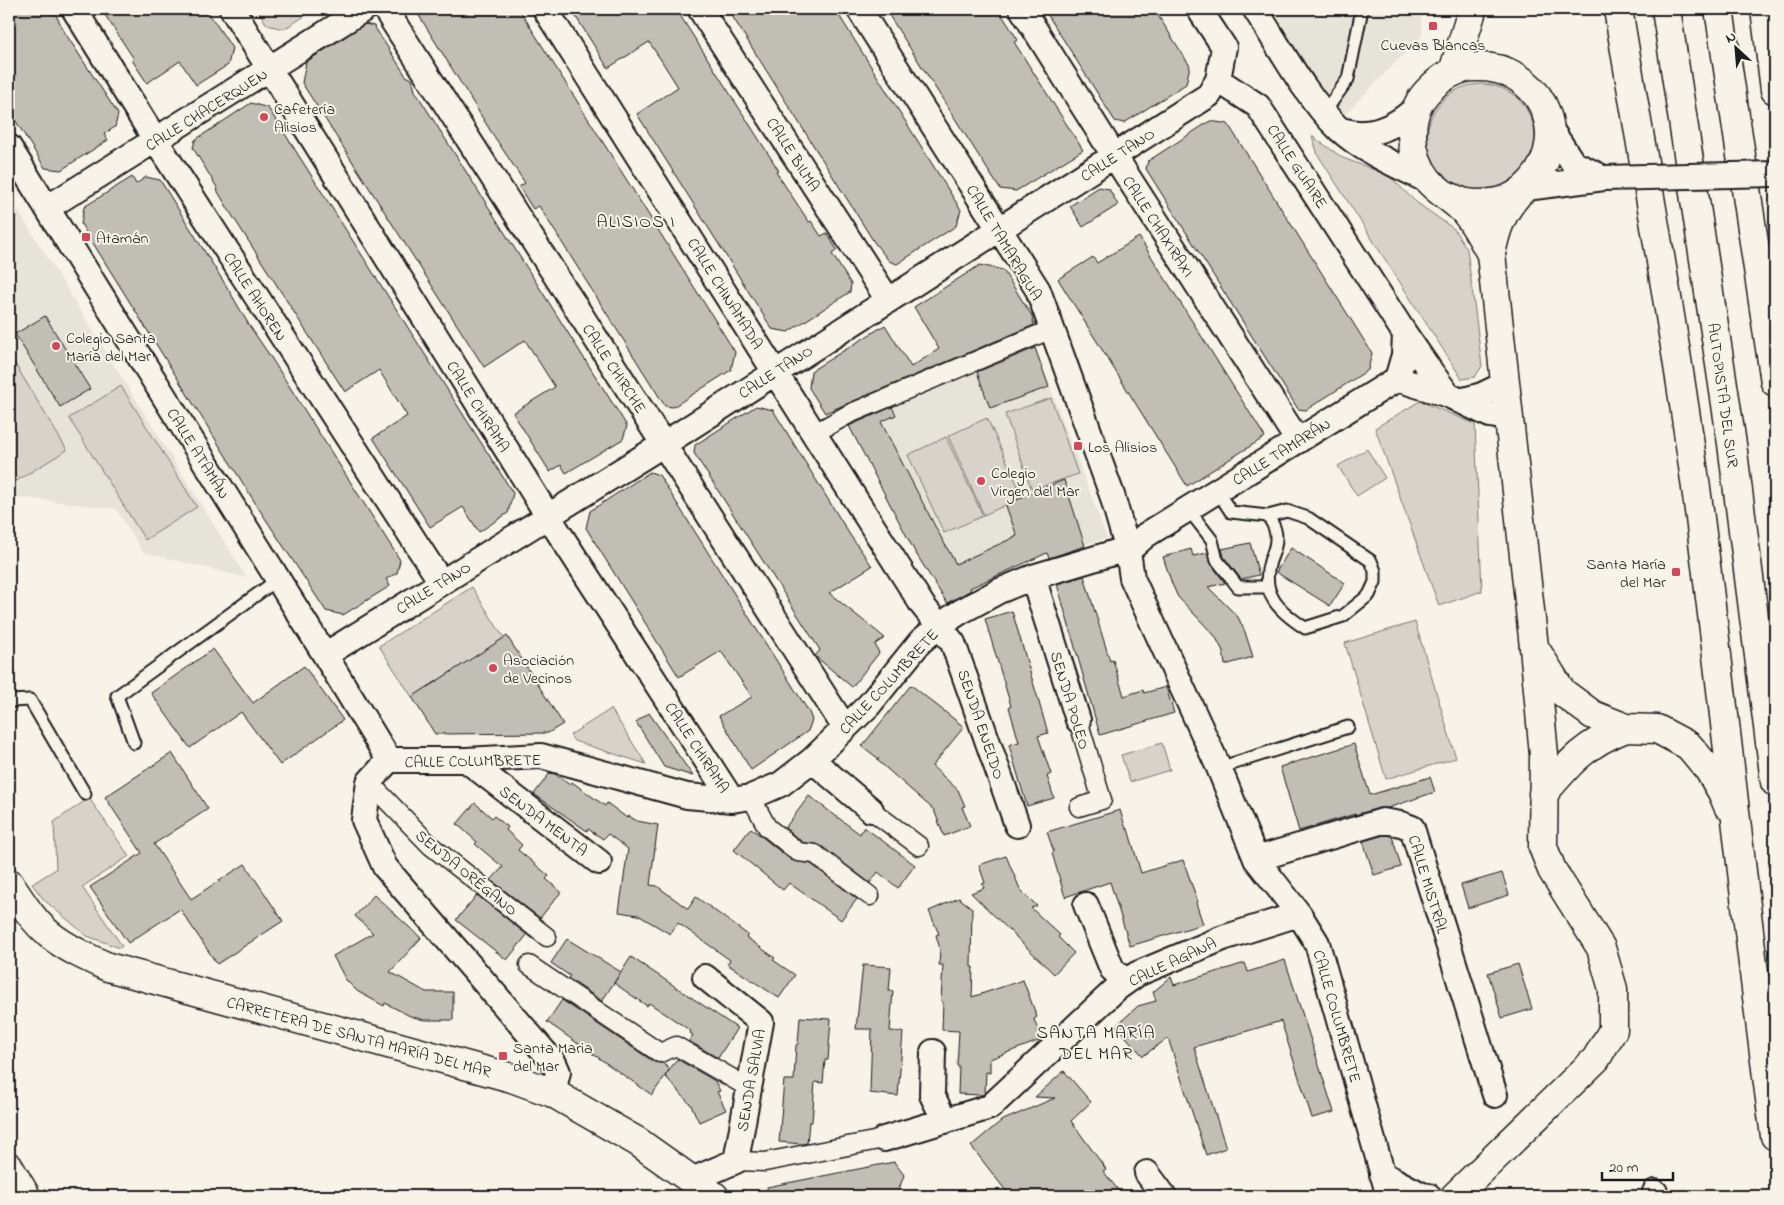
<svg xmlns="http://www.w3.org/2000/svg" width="1784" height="1205" font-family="'Indie Flower',sans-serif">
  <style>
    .built { fill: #e6e3d9 }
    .green { fill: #d7d3cb; stroke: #7a7874 }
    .building { fill: #c0beb5; stroke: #1c1c1c }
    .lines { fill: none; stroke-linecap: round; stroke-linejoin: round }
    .service-casing { stroke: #1c1c1c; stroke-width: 15 }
    .pedestrian-casing { stroke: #1c1c1c; stroke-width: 21 }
    .minor-casing { stroke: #1c1c1c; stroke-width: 28 }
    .secondary-casing { stroke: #1c1c1c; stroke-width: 31 }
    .motorway-casing { stroke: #1c1c1c; stroke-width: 31 }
    .service { stroke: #f7f3e8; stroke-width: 11 }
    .pedestrian { stroke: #f7f3e8; stroke-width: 18 }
    .minor { stroke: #f7f3e8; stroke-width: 24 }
    .secondary { stroke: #f7f3e8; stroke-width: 28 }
    .motorway { stroke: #f7f3e8; stroke-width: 28 }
    .minor-bridge-casing { stroke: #1c1c1c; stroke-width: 28; stroke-linecap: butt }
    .minor-bridge { stroke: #f7f3e8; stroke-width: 24 }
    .poi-dot { fill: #d1495b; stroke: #f7f3e8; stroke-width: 2 }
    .labels { text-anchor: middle; stroke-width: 4; stroke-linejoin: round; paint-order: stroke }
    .poi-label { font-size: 16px; fill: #1c1c1c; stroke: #f7f3e8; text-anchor: start }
    .street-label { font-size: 16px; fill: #1c1c1c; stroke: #f7f3e8 }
    .neighbourhood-label { font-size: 18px; letter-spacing: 1px; fill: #1c1c1c; stroke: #f7f3e8 }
  </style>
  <rect width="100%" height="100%" fill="#f7f3e8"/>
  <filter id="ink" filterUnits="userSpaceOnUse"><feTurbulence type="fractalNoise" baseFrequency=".02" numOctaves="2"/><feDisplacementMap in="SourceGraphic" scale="10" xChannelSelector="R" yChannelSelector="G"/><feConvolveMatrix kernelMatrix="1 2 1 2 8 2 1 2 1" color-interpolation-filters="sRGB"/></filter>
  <g filter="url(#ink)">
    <!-- built -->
    <path class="built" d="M1273 9H1421L1422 36 1339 120Z
      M9 196 247 578 143 552 116 509 19 497 9 503Z
      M1034 344 1107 538 1060 552 1058 548 970 588 971 590 947 603 915 552 848 424 875 410Z"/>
    <!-- green -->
    <path class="green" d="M257 9H316L284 29 267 25Z
      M1427 138a54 54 0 1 1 108 0a54 54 0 1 1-108 0Z
      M1312 136 1343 158 1388 175 1416 202 1454 229 1467 249 1482 366 1475 377 1462 379 1318 155Z
      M9 354 67 450 13 483 9 477Z
      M121 386 197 507 145 540 69 418Z
      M1051 398 1078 474 1032 490 1005 414Z
      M1420 401 1475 424 1482 591 1439 606 1375 428Z
      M987 418 1023 497 984 515 948 436Z
      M946 437 983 516 944 533 908 455Z
      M1367 449 1385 478 1357 496 1338 466Z
      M472 587 504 638 412 697 379 646Z
      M1415 622 1456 758 1386 779 1345 643Z
      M611 709 646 764 574 741 570 735Z
      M1162 743 1170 770 1130 782 1121 755Z
      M89 798 129 856 82 887 122 946 120 948 87 936 44 900 32 884 56 869 54 822Z"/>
    <!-- building -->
    <path class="building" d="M9 9H53L65 33 118 114 115 127 104 134 108 140 61 170 45 168 9 110Z
      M101 9H206L232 48 228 65 196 85 180 61 147 83 132 60 134 59Z
      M415 9H519L735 352 731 370 673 407 665 406 539 206 533 209 519 187 525 183 490 130Z
      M571 9H676L762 144 779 171 776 172 809 222 811 221 821 236 827 233 837 250 832 254 851 284 850 292 788 332 772 329 637 114 678 87 661 60 649 42 608 68Z
      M729 9H835L961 210 956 226 897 264 889 261 874 242 734 19Z
      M885 9H998L1018 40 1014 42 1083 150 1016 191 1000 189Z
      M1044 9H1154L1190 66 1186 84 1124 123 1115 121Z
      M365 24 374 26 406 76 412 79 415 91 627 426 623 439 566 473 561 465 550 472 513 413 555 387 525 340 484 367 302 83 306 62Z
      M251 103 268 108 278 123 513 493 508 513 479 532 463 507 430 527 373 438 407 416 379 370 345 392 230 212 217 190 218 189 193 148 195 140Z
      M1210 121 1228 124 1372 353 1368 370 1306 410 1298 409 1146 169 1148 161Z
      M132 177 136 184 146 177 160 180 230 292 249 325 270 356 400 560 397 573 386 579 390 586 343 615 326 611 259 509 81 224 84 207Z
      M1099 187 1109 189 1118 205 1083 227 1070 206Z
      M1139 237 1265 437 1187 486 1058 279 1093 257 1097 263Z
      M980 265 1003 270 1032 316 1034 325 825 413 809 388 811 371 885 325 911 367 939 349 914 307Z
      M45 316 90 389 60 407 15 334Z
      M1035 348 1049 387 990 408 977 372Z
      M756 406 773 410 850 535 872 566 829 593 885 638 875 644 879 653 852 687 815 656 820 650 694 453 695 445Z
      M892 407 896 415 881 422 938 532 956 564 1017 536 1006 506 1028 494 1064 480 1085 546 1049 558 1047 553 970 588 971 590 947 603 915 552 849 426Z
      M650 472 659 475 809 712 812 720 808 731 751 770 719 716 752 697 721 651 679 677 586 528 590 511Z
      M1250 543 1259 575 1241 579 1224 557 1222 549Z
      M1291 548 1345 583 1330 606 1276 572Z
      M1191 549 1193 556 1207 553 1211 564 1225 583 1208 587 1238 617 1245 632 1253 657 1225 665 1223 651 1215 636 1178 597 1172 584 1163 557Z
      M1084 576 1110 661 1113 660 1124 696 1143 690 1144 693 1166 687 1174 713 1100 735 1057 584Z
      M1012 611 1048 733 1038 736 1051 774 1047 776 1054 798 1027 806 1009 745 1019 742 1009 707 1011 706 985 619Z
      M507 636 563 724 548 733 435 734 412 697Z
      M213 649 253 703 304 666 343 720 280 765 241 712 190 748 151 693Z
      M911 685 964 727 932 766 958 790 965 806 962 807 970 826 944 836 934 810 877 760 879 759 862 746Z
      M649 713 693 776 664 767 636 722Z
      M1354 744 1370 795 1430 777 1435 792 1388 808H1379L1355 815V814L1299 831 1280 767Z
      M172 753 208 809 154 844 191 899 245 864 283 921 217 964 180 909 128 943 90 887 142 853 105 797Z
      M550 773 555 774 570 785 572 782 605 806 607 803 627 818 629 816 637 821 658 825 650 885 657 886 688 909 696 897 748 935 746 937 775 958 773 960 795 975 779 998 727 964 730 960 678 923 670 934 638 915 619 912 628 849 608 834 603 839 588 829 587 831 534 794Z
      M809 796 860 834 864 827 915 865 898 888 878 872 870 883 821 846 802 842 785 828Z
      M475 803 492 818 494 816 508 827 506 830 522 845 518 850 549 876 546 879 561 892 540 918 491 880 503 867 475 844 477 842 457 824Z
      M1120 810 1126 829H1128L1141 873 1183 860 1198 902 1196 903 1203 924 1130 946 1110 882 1065 897 1052 853 1054 852 1047 832Z
      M751 828 791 860 811 864 857 899 841 920 789 883 783 890 734 850Z
      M1384 835 1392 836 1401 867 1374 875 1363 841Z
      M1006 856 1020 889 1037 906 1031 908 1060 935 1058 937 1074 953 1054 974 971 893 984 888 982 884 985 883 979 865Z
      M1502 873 1509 895 1468 908 1461 885Z
      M374 895 421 938 390 972 426 992H453V1020H424L410 1016 385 1003 384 1006 357 991 346 980 333 956 373 933 355 916Z
      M477 895 527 935 507 960 456 920Z
      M959 898 972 908 971 967H973L972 997 1023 980 1037 1017 1034 1019 1041 1040 990 1059V1073L986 1072 985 1093 982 1095 958 1094 959 1066H957L959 1031 942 1030 943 1002 941 1001 943 965H939L940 949 936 935 939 934 929 911Z
      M567 939 621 972 602 1001 568 978 570 976 551 963Z
      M631 957 737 1028 718 1058 689 1041 693 1035 690 1033 691 1031 649 1003 647 1006 614 983Z
      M1285 960 1334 1112 1312 1118 1281 1021 1194 1047 1226 1148 1206 1155 1168 1038 1143 1056 1116 1026 1138 1006 1156 1001 1153 992 1171 977 1174 985 1245 963 1248 972Z
      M1518 964 1532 1009 1502 1018 1488 973Z
      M863 965 891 967 889 991H893L890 1031 903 1032 898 1096 870 1093 872 1029H856Z
      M562 1000 654 1062 662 1063 670 1069 652 1095 547 1022Z
      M800 1017 831 1019 828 1060H825L823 1083 815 1082 812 1122H809L807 1143 802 1144 779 1142 784 1080H794L796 1045 798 1044Z
      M677 1059 715 1081 720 1091 717 1092 726 1110 699 1122 691 1105 665 1076Z
      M1064 1071 1091 1102 1071 1121 1106 1169 1103 1171 1123 1196H1010L971 1146 1001 1121 1055 1098 1035 1097Z
      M894 1162 904 1175 898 1192 878 1196H768L767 1187Z"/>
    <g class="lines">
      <!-- service casing -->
      <g class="service-casing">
        <path id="service" d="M1324 113 1348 79 1362 9
          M1217 491 1231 512 1268 516 1287 511 1308 518 1371 561 1375 571V582L1369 595 1343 616 1305 628C1279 611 1260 594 1270 561 1274 551 1278 541 1275 530 1274 525 1270 520 1268 516
          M1188 509 1212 540 1217 560 1238 587H1267
          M9 703 10 701 30 700 85 794
          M134 743 117 696 277 580
          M1219 768 1348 727"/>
      </g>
      <!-- pedestrian casing -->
      <g class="pedestrian-casing">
        <path id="pedestrian" d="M815 433 849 414 1052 329
          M1078 720 1102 800 1079 807
          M369 782 431 846 547 937
          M751 797 767 827 798 852 815 854 870 896
          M871 810 919 846
          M529 965 660 1053 676 1046 749 1088
          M736 1161 765 1162 884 1139"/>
      </g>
      <!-- minor casing -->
      <g class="minor-casing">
        <path id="minor" d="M74 9 156 141 441 582
          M232 9 548 516 732 800
          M385 9 845 728
          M545 9 923 606 953 643 1017 825
          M700 9 888 300
          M859 9 1038 290 1112 495 1128 551 1132 578 1219 768 1256 859 1299 914 1317 943 1386 1186V1196
          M1022 9 1115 157 1298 441
          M1255 9C1279 46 1307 99 1339 129 1364 152 1398 166 1428 181
          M1218 80 1258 106 1405 334 1431 372 1448 395
          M1550 128 1573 163 1604 178
          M1340 130C1347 131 1356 134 1364 133 1385 132 1402 121 1417 107
          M9 147 325 655 389 760
          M1526 188 1604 178
          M47 208 364 9
          M1397 379 1448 395 1490 415 1508 418
          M1460 401 1482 395 1505 384
          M1128 551 1146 535 1397 379 1404 355 1405 334
          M1033 577 1078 720
          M325 655 664 444 1209 95 1218 80 1224 47 1199 9
          M466 760 599 862
          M812 760 871 810
          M1256 859 1383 821 1401 824 1412 828 1495 1095
          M1086 905 1112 969 1125 981
          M933 1052 932 1095 945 1121
          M553 1093 558 1072 554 1063 385 867 364 820 369 782 389 760H466L541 756 687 796 732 800 751 797 781 784 812 760 869 705 920 642 940 625 960 612 999 591 1033 577 1113 553 1128 551
          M884 1139 990 1107 1116 989 1137 974 1223 938 1299 914
          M1147 1173 1164 1196
          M1382 1174 1422 1195 1429 1196
          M692 1180 736 1161 761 1022 705 977
          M1655 1192 1656 1196"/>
      </g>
      <!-- secondary casing -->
      <g class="secondary-casing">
        <path id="secondary" d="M1446 195C1453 198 1460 202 1467 203 1478 205 1488 204 1498 202 1512 199 1523 191 1532 181 1574 133 1537 64 1476 67 1456 67 1440 78 1427 92 1405 116 1409 156 1428 180 1438 192 1454 200 1465 212 1476 225 1483 240 1491 254
          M9 883C21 901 33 921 50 935 68 949 88 958 108 967L512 1078 553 1093 638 1142 714 1196
          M9 1167 26 1196
          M1455 1196 1596 1059 1613 1030V989L1601 948 1552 870 1543 847 1544 755 1534 647 1491 254C1496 229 1501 214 1518 194"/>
      </g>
      <!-- motorway casing -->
      <g class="motorway-casing">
        <path id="motorway" d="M1618 9C1647 184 1680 358 1702 534 1728 734 1747 936 1775 1136
          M1666 9 1732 444 1775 782
          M1719 9 1775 382
          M1765 9 1775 90
          M1453 72 1471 14 1470 9
          M1534 647 1562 692 1593 715 1626 728 1657 729 1689 746 1709 770 1722 792 1728 806
          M1543 794C1570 762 1586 743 1626 728"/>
      </g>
      <!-- service -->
      <use href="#service" class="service"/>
      <!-- pedestrian -->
      <use href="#pedestrian" class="pedestrian"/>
      <!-- minor -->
      <use href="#minor" class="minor"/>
      <!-- secondary -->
      <use href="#secondary" class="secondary"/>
      <!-- motorway -->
      <use href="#motorway" class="motorway"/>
      <!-- minor-bridge casing -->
      <g class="minor-bridge-casing">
        <path id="minor-bridge" d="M1604 178 1775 174"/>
      </g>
      <!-- minor-bridge -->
      <use href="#minor-bridge" class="minor-bridge"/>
    </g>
  </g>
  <!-- markers -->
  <g class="poi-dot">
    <rect x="1428" y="21" width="10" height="10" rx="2.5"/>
    <circle cx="264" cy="117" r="5"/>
    <rect x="81" y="232" width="10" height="10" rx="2.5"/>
    <circle cx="56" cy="346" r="5"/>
    <rect x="1073" y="441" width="10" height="10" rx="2.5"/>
    <circle cx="981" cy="481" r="5"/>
    <rect x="1671" y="567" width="10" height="10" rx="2.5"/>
    <circle cx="493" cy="668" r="5"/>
    <rect x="498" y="1051" width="10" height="10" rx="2.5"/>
  </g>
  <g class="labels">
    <!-- poi labels -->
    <g class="poi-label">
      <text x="1433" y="50" text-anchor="middle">Cuevas Blancas</text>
      <text x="274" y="114">Cafetería<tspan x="274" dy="18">Alisios</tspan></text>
      <text x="96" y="243">Atamán</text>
      <text x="66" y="343">Colegio Santa<tspan x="66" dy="18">María del Mar</tspan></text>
      <text x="1088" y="452">Los Alisios</text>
      <text x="991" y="478">Colegio<tspan x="991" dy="18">Virgen del Mar</tspan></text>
      <text x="1666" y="569" text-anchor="end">Santa María<tspan x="1666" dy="18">del Mar</tspan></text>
      <text x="503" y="665">Asociación<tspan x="503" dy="18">de Vecinos</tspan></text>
      <text x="513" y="1053">Santa Maria<tspan x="513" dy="18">del Mar</tspan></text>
    </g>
    <!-- street labels -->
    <g class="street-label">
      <text transform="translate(206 109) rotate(-32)" y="6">CALLE CHACERQUEN</text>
      <text transform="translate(794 154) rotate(57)" y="6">CALLE BILMA</text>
      <text transform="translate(1117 154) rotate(-33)" y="6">CALLE TANO</text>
      <text transform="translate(1298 166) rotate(57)" y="6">CALLE GUAIRE</text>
      <text transform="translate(1159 226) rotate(57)" y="6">CALLE CHAXIRAXI</text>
      <text transform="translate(1005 242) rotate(59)" y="6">CALLE TAMARAGUA</text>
      <text transform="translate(726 293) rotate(58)" y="6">CALLE CHINAMADA</text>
      <text transform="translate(256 296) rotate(57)" y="6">CALLE AHOREN</text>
      <text transform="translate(615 368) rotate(57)" y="6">CALLE CHIRCHE</text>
      <text transform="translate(775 371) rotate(-33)" y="6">CALLE TANO</text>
      <text transform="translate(1724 395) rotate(82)" y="6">AUTOPISTA DEL SUR</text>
      <text transform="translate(479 406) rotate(58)" y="6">CALLE CHIRAMA</text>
      <text transform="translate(1281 451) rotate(-32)" y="6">CALLE TAMARÁN</text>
      <text transform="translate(199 453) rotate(58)" y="6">CALLE ATAMÁN</text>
      <text transform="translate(433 587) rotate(-32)" y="6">CALLE TANO</text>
      <text transform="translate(888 681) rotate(-47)" y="6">CALLE COLUMBRETE</text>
      <text transform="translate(1071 700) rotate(73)" y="6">SENDA POLEO</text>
      <text transform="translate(982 724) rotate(71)" y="6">SENDA ENELDO</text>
      <text transform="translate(698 747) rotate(57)" y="6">CALLE CHIRAMA</text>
      <text transform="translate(473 760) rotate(-1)" y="6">CALLE COLUMBRETE</text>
      <text transform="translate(544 820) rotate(37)" y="6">SENDA MENTA</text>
      <text transform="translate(467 872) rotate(39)" y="6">SENDA ORÉGANO</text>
      <text transform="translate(1429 884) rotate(73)" y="6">CALLE MISTRAL</text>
      <text transform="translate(1172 961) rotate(-25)" y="6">CALLE AGANA</text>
      <text transform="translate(1338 1016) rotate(74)" y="6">CALLE COLUMBRETE</text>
      <text transform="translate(359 1036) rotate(15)" y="6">CARRETERA DE SANTA MARÍA DEL MAR</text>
      <text transform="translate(750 1080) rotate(-80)" y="6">SENDA SALVIA</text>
    </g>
    <!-- neighbourhood labels -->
    <g class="neighbourhood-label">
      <text x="636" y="227">ALISIOS I</text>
      <text x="1096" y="1038">SANTA MARÍA<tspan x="1096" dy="21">DEL MAR</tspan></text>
    </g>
  </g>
  <!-- margin -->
  <rect width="1784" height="1205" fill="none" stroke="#f7f3e8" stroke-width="30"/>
  <rect x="15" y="15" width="1754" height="1175" fill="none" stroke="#1c1c1c" stroke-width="2" filter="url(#ink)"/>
  <!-- north arrow -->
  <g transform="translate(1736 48) rotate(334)" stroke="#f7f3e8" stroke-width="4" paint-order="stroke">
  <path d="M0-4L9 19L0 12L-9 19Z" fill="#1c1c1c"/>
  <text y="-8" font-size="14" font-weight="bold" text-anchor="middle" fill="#1c1c1c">N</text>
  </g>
  <!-- scale -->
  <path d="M1602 1172v8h71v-8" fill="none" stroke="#1c1c1c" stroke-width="2.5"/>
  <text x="1609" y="1172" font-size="15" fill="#1c1c1c" stroke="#f7f3e8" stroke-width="4" paint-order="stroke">20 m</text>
</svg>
